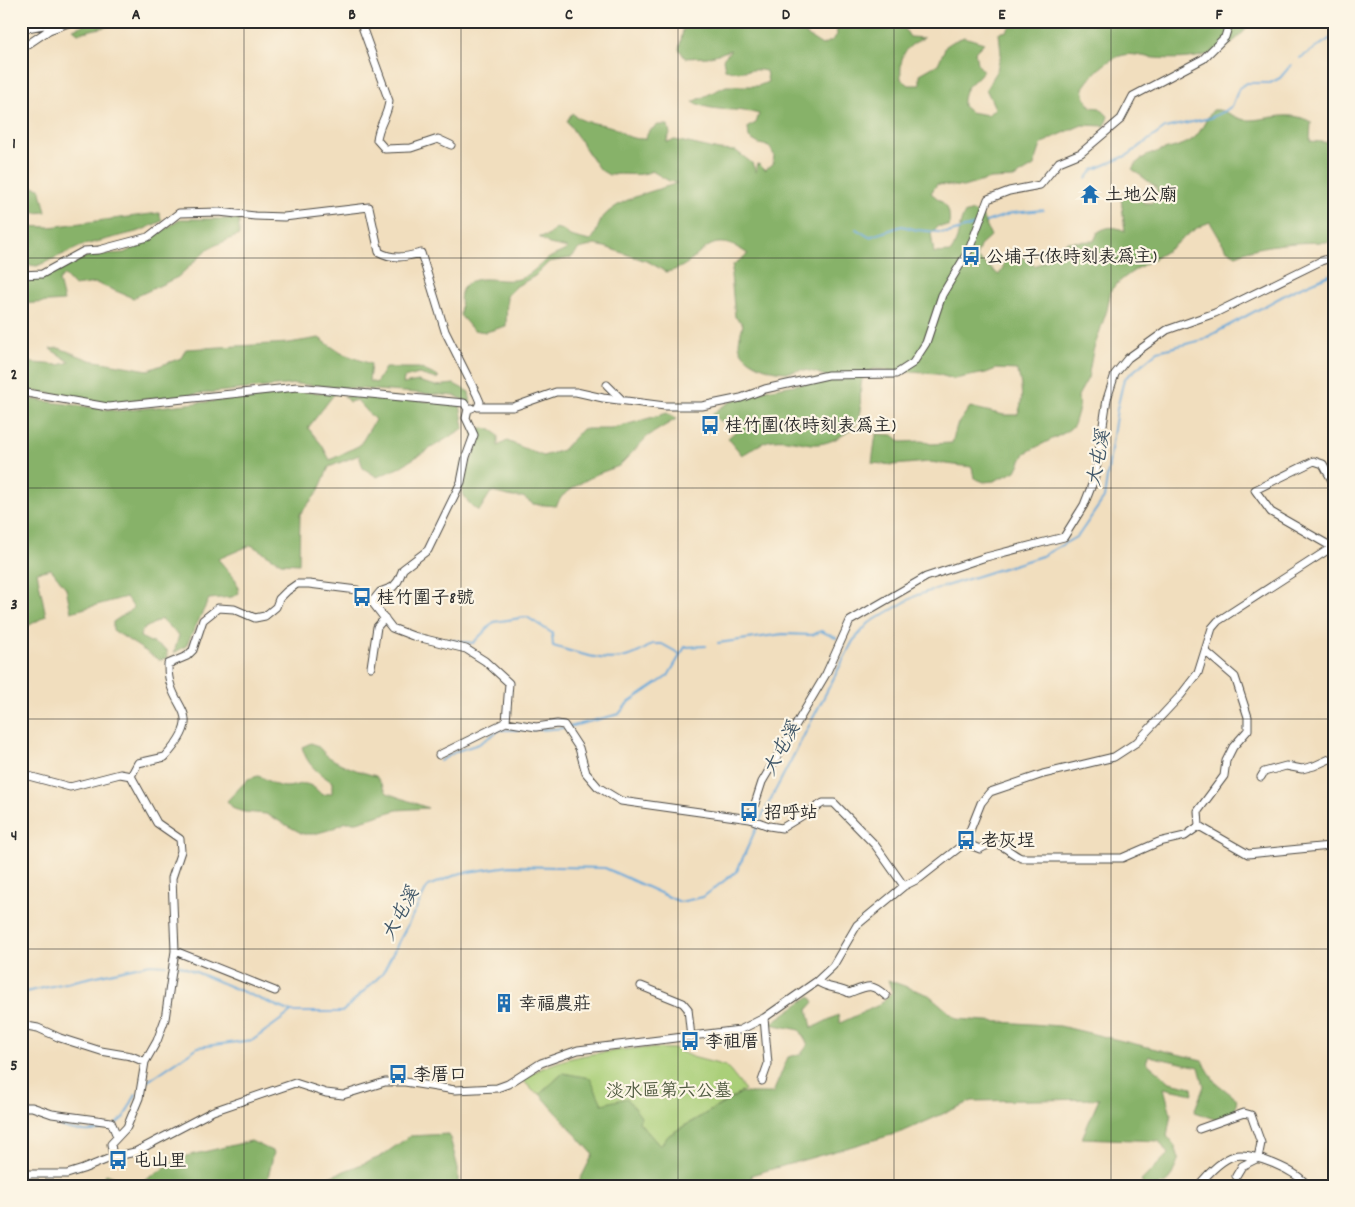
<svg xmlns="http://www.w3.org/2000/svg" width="1355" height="1207" font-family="Dekko,'LXGW WenKai TC',sans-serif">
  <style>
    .green { fill: #aacf79; stroke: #6a7d52 }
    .forest { fill: #87b269; stroke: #596e4a }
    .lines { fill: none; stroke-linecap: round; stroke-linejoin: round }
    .stream { stroke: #65a7d9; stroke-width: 2 }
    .minor-casing { stroke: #494641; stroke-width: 9 }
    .minor { stroke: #fff; stroke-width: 7 }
    .grid { fill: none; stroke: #2b2b2b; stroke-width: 1; stroke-opacity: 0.55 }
    .labels { text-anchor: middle; stroke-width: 4.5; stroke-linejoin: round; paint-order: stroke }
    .poi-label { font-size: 18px; fill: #2b2b2b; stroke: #fcf5e5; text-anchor: start }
    .park-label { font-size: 18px; fill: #515c42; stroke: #fcf5e5 }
    .water-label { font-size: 19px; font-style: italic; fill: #3f5668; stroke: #fcf5e5 }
    .neatline { fill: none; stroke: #2b2b2b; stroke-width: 2 }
    .grid-label { font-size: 16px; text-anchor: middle; font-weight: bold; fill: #2b2b2b }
  </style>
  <rect width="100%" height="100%" fill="#fcf5e5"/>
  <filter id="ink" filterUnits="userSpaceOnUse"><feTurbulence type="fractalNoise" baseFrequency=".02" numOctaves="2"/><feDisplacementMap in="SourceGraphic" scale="10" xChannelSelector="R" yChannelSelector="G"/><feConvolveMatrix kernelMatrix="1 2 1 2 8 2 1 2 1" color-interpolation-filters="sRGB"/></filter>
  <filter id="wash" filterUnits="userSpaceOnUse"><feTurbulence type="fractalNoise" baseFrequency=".0096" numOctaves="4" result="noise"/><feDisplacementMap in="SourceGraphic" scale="20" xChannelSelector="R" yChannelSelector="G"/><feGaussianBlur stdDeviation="1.12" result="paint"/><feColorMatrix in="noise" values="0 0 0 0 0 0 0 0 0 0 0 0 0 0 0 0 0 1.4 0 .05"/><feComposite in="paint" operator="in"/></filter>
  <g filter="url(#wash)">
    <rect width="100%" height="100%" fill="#f1debe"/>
    <!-- green -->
    <path class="green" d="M639 1048 675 1049 692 1057 726 1066 745 1090 669 1135 660 1147 639 1122 602 1104 563 1073 540 1094 533 1091 522 1079C564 1054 593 1054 639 1048Z"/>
    <!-- forest -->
    <path class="forest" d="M93 21H132L78 33 73 29Z
      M685 21H785L822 45 831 41 837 35 836 21H904V28L910 37 924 38C902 48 900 57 901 79L909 85H920V74L938 64 946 46 954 41 964 37 984 43 975 52 977 63 983 71C972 86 962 84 963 106L970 112 988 115 995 108 986 89 996 73 1001 54 999 33 1007 31 1013 21H1090V23L1109 21H1252C1228 57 1194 61 1154 58 1145 57 1132 53 1124 55 1108 58 1091 75 1083 88L1085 98 1091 107 1100 108 1108 116 1105 126 1082 125 1050 139 1041 145 1034 166 1014 178 990 179 963 187 937 184 931 193C945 205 951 205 949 226H938L931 233 934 253 951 252C959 240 958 226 964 214L973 211 982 216 991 236 980 246 976 257 999 275 1003 268 1004 257 1012 250 1035 266 1053 256 1066 242 1094 241 1098 232C1108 226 1114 226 1125 231L1121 198 1129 192 1138 196 1144 203H1152L1158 196 1156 187 1132 169C1145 148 1172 152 1190 141 1201 135 1205 119 1213 110 1227 108 1235 121 1250 120 1272 119 1290 110 1311 122L1310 141 1334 143V242C1304 242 1263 243 1236 255L1226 249 1210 222C1192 228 1180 242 1165 252 1146 264 1126 273 1111 290L1107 310 1093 351 1088 378 1078 396 1079 408 1074 425 1066 432 1025 453 1016 471 994 481 984 482 974 478 972 467 929 462 893 465 872 463 876 434 893 435 901 442 922 441 931 444 952 443 957 425 970 407 1004 415H1017C1024 404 1022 383 1017 370L996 369 986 373 954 379 936 374 874 369 864 374C857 390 864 406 857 423 854 428 848 432 843 435 811 454 803 437 773 440 762 441 752 450 742 455L728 438 742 426 720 421 712 415C734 393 771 389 801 384 805 384 808 381 811 380 817 378 825 379 831 378 822 375 814 371 804 370 799 369 794 372 789 372 773 373 739 362 739 343 739 337 742 330 743 324L735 317 731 275 733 265 748 254C703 223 704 266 666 272L649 262 605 247 595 245 579 249 571 258 549 262 535 276 515 287 507 296 506 326 486 332 473 330 460 315C462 306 458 296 463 288 475 271 501 284 519 279 532 275 540 263 551 257 558 253 562 253 568 248L549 244 539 237 548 236 555 228 563 230 570 236 590 241C598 234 597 223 605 215 625 196 653 192 677 183L669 181 652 171C638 178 624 172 609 175L599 169 567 121 572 113C583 124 594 122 609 126 626 131 622 139 645 139L649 131 658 125H668L670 134 666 142 675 140 719 150 736 151 752 163 756 172 758 163 765 170 773 164 774 155 769 146 759 144 749 138 748 127 756 123 759 114C736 107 714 113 693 102L726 86H758L768 82 766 71C750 67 742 75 725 69L723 59 731 50 708 57 685 58 679 49Z
      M21 184 40 188 46 212 21 214Z
      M159 213 162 221 140 231 84 245 37 266 21 264V226L50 227Z
      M181 219H239V235L209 248 178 277 133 298 96 283 74 286 64 275 59 281 64 301 21 304 24 279 64 268 90 255 124 253 147 241Z
      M319 338 341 353 371 364 369 381 376 383 385 368H419L439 377 436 379 419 374 404 378 403 384 418 381 436 386 454 384 469 392 471 404 456 396 296 384 107 403 21 389V362L59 365 70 362 50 349 59 348 90 360 148 370 181 358 186 349 289 343Z
      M303 392 335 393 308 428 322 445 330 460 360 445 375 420 357 400 349 402 344 396 408 399 460 405 464 428 398 468 377 477 363 468 359 455 329 467 318 492 300 514 299 564 281 563 251 545 218 559 236 580 239 593 232 597 209 599 186 646 174 653 179 635 161 619 142 630 140 637 167 650V658L159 660 113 630V622L134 608 126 597 71 612 66 588 51 569 37 572 46 616 26 627 21 622V398L119 411Z
      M667 413 676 419 648 436 619 466 597 474 579 484 562 496 556 506 533 504 523 497H513L491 492 479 511C462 502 456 480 462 463L471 460 475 451 473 432 482 428 492 429 498 436V446L507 441 543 456 563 450 582 429H611Z
      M311 743C321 746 321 752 329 757 343 766 360 772 376 776L387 793 428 808 397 810 357 822H346L332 829 314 834H303L266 814 244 812 234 809 227 801 248 779 258 776C265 778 269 782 276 785 298 793 301 772 322 795L332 793V782C317 772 307 765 302 747Z
      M888 980 929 995 957 1019 1060 1026 1202 1060 1215 1082 1237 1099 1234 1114 1217 1120 1194 1112 1204 1086 1199 1067 1149 1056 1146 1062 1170 1082 1192 1087 1193 1094 1164 1088 1171 1114 1167 1136 1175 1146 1179 1158C1169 1181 1172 1186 1144 1186L1141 1181 1168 1154 1159 1141 1082 1138 1099 1099 972 1101 902 1132 751 1175 753 1186H525L529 1183 578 1184 593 1154 540 1094 563 1073 590 1078 602 1104 627 1098 641 1117 639 1122 660 1146 669 1135 741 1093H773L788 1057 801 1054 808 1045 800 1030 770 1024 810 996 814 1002 808 1009 812 1028 838 1015 840 1023 879 1005 892 992Z
      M449 1134 458 1168V1186H323L329 1177 380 1157 410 1136Z
      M251 1141 274 1152 267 1182 263 1186H100L106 1174 133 1184 147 1179 182 1157Z"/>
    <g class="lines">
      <!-- stream -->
      <path class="stream" d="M1300 58 1331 38 1334 33
        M1086 179 1093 170 1128 155 1165 128 1210 118 1225 111 1232 106 1239 88 1246 83H1270L1280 78 1291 65
        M986 222 1012 213 1043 210
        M856 229 869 237 902 226 917 230 948 233 974 225
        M436 638 473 643 494 622 527 617 552 633 553 646C589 656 618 670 652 644H662L680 654
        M718 643 783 634 813 635 821 631 836 638
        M569 727 619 714 628 703 668 676 685 647 706 646
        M539 730 564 728
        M440 761 457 751 479 744 500 730H535
        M760 820 853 641 869 623 917 595 1042 556 1078 536 1104 498 1117 409 1124 379 1158 351 1202 340 1294 290 1334 273
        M179 965 291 1012H342L382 974 428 886 461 873 509 866 605 868 680 902 703 897 737 871 758 824
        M21 993 150 964 166 965
        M148 1081 198 1047 253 1040 290 1013
        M21 1114C44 1116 68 1134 91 1131 98 1131 104 1128 111 1126
        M117 1123 124 1117 136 1094"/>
    </g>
  </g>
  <g filter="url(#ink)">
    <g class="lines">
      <!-- minor casing -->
      <g class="minor-casing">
        <path id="minor" d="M360 21 389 101C388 116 378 125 377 140L385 149 411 148 438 139 451 145
          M21 29 61 22
          M21 49 49 30 74 21
          M21 275 42 274 84 251 99 250 148 237 179 213 219 212 255 216 284 217 369 207 379 252C394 260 405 257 421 253L445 331 477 395 480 402 478 407H513L556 392H576L603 398 665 406H702L741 398 765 389 828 375 896 374 913 363 926 343 942 295 969 250 988 199 1009 191 1040 185 1059 162 1081 153 1121 119 1133 96 1203 59 1225 37 1230 21
          M607 385 622 400
          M21 392 108 407 297 387 464 403 468 409 472 408
          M468 409 466 418 474 435 466 457 461 482 428 550 403 569 398 581 393 587 380 592 372 602 392 628 413 636 466 649 485 661 509 683 506 722 536 727 557 724 564 725 579 748 586 773 598 787 621 801 750 819 769 826 782 828 823 803H834L875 845 904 886
          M1332 547 1271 512 1255 490 1314 461 1323 464 1334 484
          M371 667 377 627 385 618
          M439 755 506 722
          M21 774 70 787 120 774 131 776 157 823 180 839 181 851 172 878 175 951 165 1019 157 1041 145 1062 139 1098 127 1127 111 1144 113 1157
          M131 776 138 763 165 757C209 708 167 713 168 664L187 656 193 650 203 620 218 608 234 609 255 618 265 616 276 607 279 599 287 591 297 584H309L357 590 372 602
          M1261 777 1264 772 1286 766 1302 769 1314 766 1334 757
          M750 819 762 782 826 674 850 621 926 577 986 557 1064 537 1084 505 1095 477 1107 399 1115 374 1128 358 1167 330 1215 313 1321 261 1334 257
          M1199 826 1248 854 1330 846 1334 839
          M965 843 980 849C1000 837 1004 850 1021 858H1122L1159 842 1185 836 1199 826 1198 811 1224 776 1226 761 1233 747 1248 730V717L1235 677 1205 651
          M1330 846 1334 866
          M175 951 275 991
          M817 981C827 989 838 987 849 993 867 986 871 982 886 996
          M641 986 683 1003 688 1009 691 1037
          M21 1025 38 1028 60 1038 101 1051 131 1056 145 1062
          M762 1081 768 1064 764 1018
          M21 1107H32L52 1114 111 1122 117 1136
          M1199 1129 1244 1113 1251 1115 1261 1143 1258 1158 1242 1166 1236 1176
          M21 1176 30 1174H67L83 1169 113 1157 135 1152 213 1111 295 1083 326 1093 343 1095 385 1082H405L455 1090 497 1088 508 1084 541 1063 578 1050 740 1030 764 1018 817 981 833 966 857 925 904 886 920 878 965 843 981 803 990 792 1043 774 1114 757 1137 742 1181 695 1198 673 1212 628 1218 621 1334 546
          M1198 1186C1207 1175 1220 1160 1234 1156 1250 1151 1299 1171 1307 1186"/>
      </g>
      <!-- minor -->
      <use href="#minor" class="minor"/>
    </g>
  </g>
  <!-- grid -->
  <path class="grid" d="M244 21V1186M461 21V1186M678 21V1186M894 21V1186M1111 21V1186M21 258H1334M21 488H1334M21 719H1334M21 949H1334"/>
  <!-- icons -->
  <defs>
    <g id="temple-bare" transform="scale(1.5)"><path d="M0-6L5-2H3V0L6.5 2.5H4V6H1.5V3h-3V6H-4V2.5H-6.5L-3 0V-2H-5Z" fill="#1f6fb2" stroke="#fcf5e5" stroke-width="2.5" paint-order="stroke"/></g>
    <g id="bus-bare" transform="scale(1.5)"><path d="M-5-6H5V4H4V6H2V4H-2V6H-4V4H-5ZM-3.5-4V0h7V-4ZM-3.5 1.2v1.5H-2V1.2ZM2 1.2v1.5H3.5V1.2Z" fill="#1f6fb2" stroke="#fcf5e5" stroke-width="2.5" paint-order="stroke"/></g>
    <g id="building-bare" transform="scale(1.5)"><path d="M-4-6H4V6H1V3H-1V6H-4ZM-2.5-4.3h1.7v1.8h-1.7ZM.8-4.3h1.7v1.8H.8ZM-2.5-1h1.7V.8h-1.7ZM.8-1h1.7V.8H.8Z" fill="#1f6fb2" stroke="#fcf5e5" stroke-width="2.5" paint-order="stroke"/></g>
  </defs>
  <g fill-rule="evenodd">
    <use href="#temple-bare" x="1090" y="194"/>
    <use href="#bus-bare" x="971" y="256"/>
    <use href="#bus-bare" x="710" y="425"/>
    <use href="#bus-bare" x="362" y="597"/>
    <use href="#bus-bare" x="749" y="812"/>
    <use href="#bus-bare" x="966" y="840"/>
    <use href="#building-bare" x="504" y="1003"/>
    <use href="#bus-bare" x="690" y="1041"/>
    <use href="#bus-bare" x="398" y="1074"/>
    <use href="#bus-bare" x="118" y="1160"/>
  </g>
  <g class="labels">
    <!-- poi labels -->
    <g class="poi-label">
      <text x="1105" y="200">土地公廟</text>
      <text x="986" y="262">公埔子(依時刻表為主)</text>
      <text x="725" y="431">桂竹圍(依時刻表為主)</text>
      <text x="377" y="603">桂竹圍子8號</text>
      <text x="764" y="818">招呼站</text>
      <text x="981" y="846">老灰埕</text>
      <text x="519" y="1009">幸福農莊</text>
      <text x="705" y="1047">李祖厝</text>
      <text x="413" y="1080">李厝口</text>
      <text x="133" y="1166">屯山里</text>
    </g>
    <!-- park labels -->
    <g class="park-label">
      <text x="669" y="1096">淡水區第六公墓</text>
    </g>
    <!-- water labels -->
    <g class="water-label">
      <text transform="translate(1097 458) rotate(-80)" y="7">大屯溪</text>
      <text transform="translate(780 748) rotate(-62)" y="7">大屯溪</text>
      <text transform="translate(399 913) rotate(-62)" y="7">大屯溪</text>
    </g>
  </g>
  <!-- margin -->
  <rect width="1355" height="1207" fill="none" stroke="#fcf5e5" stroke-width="55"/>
  <rect x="28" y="28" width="1300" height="1152" class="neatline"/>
  <g class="grid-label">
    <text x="136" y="19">A</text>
    <text x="352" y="19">B</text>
    <text x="569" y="19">C</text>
    <text x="786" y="19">D</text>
    <text x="1002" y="19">E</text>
    <text x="1219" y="19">F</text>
    <text x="14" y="148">1</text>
    <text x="14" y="379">2</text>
    <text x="14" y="609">3</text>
    <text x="14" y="840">4</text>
    <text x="14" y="1070">5</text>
  </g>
</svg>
